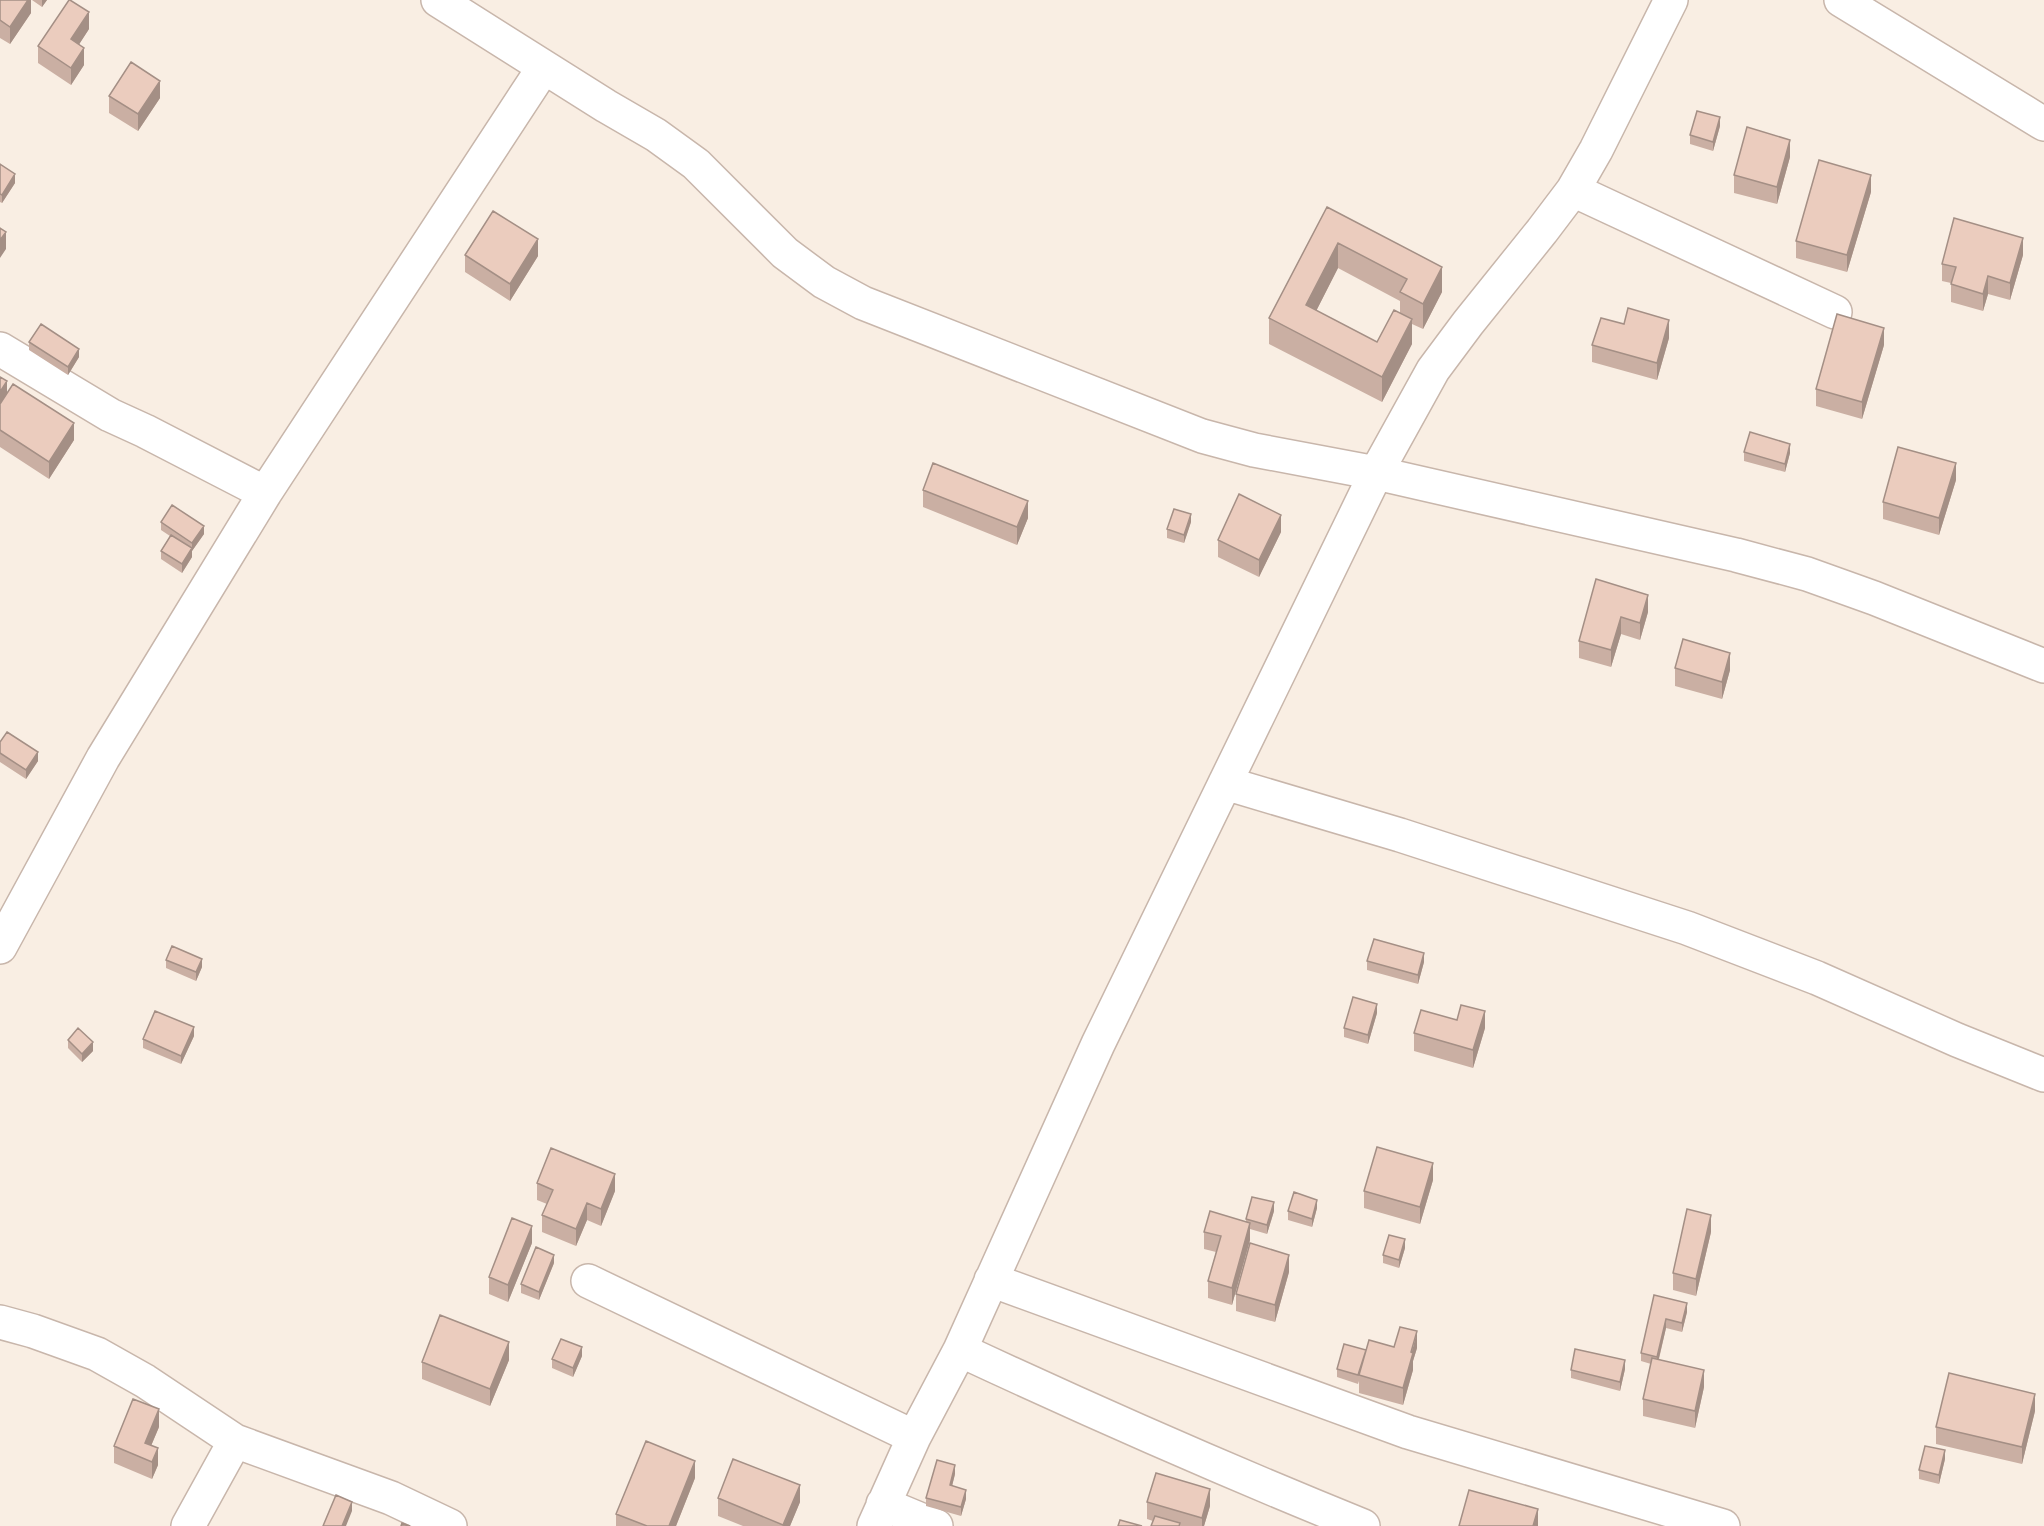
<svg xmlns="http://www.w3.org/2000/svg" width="2044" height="1526" font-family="'Sofia Sans Condensed',sans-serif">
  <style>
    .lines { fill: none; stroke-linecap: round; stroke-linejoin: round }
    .minor-casing { stroke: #c8b6ab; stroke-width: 36 }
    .minor { stroke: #fff; stroke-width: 33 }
    .wall { fill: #caafa3; fill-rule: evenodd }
    .shaded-wall { fill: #a48f85 }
    .building { fill: #ebccbe; stroke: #a48f85; stroke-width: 1.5 }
  </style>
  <rect width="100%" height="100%" fill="#f9eee3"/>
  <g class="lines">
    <!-- minor casing -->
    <g class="minor-casing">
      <path id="minor" d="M438 0 606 106 656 135 696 164 785 253 824 282 863 303 1202 436 1254 450 1376 473 1736 555 1807 574 1874 598 2044 666
        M1841 0 2044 124
        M1573 190 1835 312
        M0 349 110 415 145 431 265 493
        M1225 783 1400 835 1687 928 1817 978 1957 1040 2044 1075
        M0 947 103 758 265 493 544 67
        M991 1280 1408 1432 1723 1526
        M588 1281 914 1437
        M0 1322 33 1331 97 1354 145 1381 235 1441 391 1498 450 1526
        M960 1350C1093 1412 1227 1471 1363 1526
        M883 1504 936 1526
        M188 1526 235 1441
        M874 1526 914 1437 960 1350 1098 1044 1376 473 1433 370 1468 323 1542 231 1573 190 1596 150 1671 0"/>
    </g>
    <!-- minor -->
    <use href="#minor" class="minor"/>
  </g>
  <!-- wall -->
  <path class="wall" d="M0 0H31V13L10 44 0 38Z
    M32 0H47L42 7Z
    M89 29 79 44 84 65 71 85 38 63V46Z
    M109 96 160 98 138 131 109 113Z
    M1720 126 1713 151 1690 144V135Z
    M1790 157 1777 204 1734 193V175Z
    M0 164 15 183 2 203 0 202Z
    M1871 192 1847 272 1796 258V241Z
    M1327 207 1442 292 1423 329 1412 324V344L1382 402 1269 344V318ZM1338 268 1400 301V313L1377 342 1316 311Z
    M465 255 538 256 510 301 465 272Z
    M2023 255 2010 300 1988 294 1983 311 1951 302V283L1942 281V264Z
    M1669 338 1657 380 1592 362V345Z
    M29 342 79 357 68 375 29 350Z
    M1884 345 1862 419 1816 406V389Z
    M0 377 7 393 74 440 49 479 0 447Z
    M1744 452 1790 453 1785 472 1744 461Z
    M1956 480 1939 535 1883 519V502Z
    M923 490 1028 518 1017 545 923 507Z
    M161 522 204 534 192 551V557L182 573 161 559V551L170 536 161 530Z
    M1191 522 1184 543 1167 538V529Z
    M1281 532 1259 577 1218 557V540Z
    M1648 595V612L1640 640 1621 634 1611 667 1579 658V641Z
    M1675 668 1730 670 1722 699 1675 686Z
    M0 742 38 761 26 779 0 762Z
    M166 960 202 967 196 981 166 968Z
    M1367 961 1424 962 1418 984 1367 970Z
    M1377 1013 1368 1044 1344 1037V1028Z
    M1485 1028 1473 1068 1414 1051V1033Z
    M194 1036 181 1064 143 1048V1039Z
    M68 1040 93 1051 82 1062 68 1048Z
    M1433 1180 1420 1224 1364 1208V1191Z
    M537 1183 615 1191 601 1226 587 1220 576 1246 542 1232V1215L547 1204 537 1200Z
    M1317 1208 1312 1227 1288 1220V1211Z
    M1274 1211 1267 1234 1250 1229V1240L1232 1305 1208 1298V1281L1216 1252 1204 1249V1232L1246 1222V1219Z
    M1711 1232 1696 1296 1673 1290V1273Z
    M532 1243 508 1302 489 1294V1277Z
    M1405 1248 1399 1268 1383 1263V1255Z
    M554 1263 539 1300 521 1293V1284Z
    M1289 1272 1275 1322 1236 1311V1294Z
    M1654 1295 1687 1312 1682 1332 1666 1328 1659 1359 1704 1387 1695 1428 1643 1416V1399L1651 1364 1641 1361V1353Z
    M1394 1347 1417 1348 1413 1361V1370L1403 1405 1359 1393V1381L1358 1384 1337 1377V1369Z
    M582 1356 573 1377 552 1368V1359Z
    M509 1360 490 1406 422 1379V1362Z
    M1625 1369 1620 1391 1571 1378V1370Z
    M2035 1411 2022 1464 1936 1444V1427Z
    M159 1427 151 1446 158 1465 152 1479 114 1463V1446Z
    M1945 1459 1939 1484 1919 1479V1470Z
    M955 1474 952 1486 966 1499 961 1516 926 1506V1498Z
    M695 1478 676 1526H616V1514Z
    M718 1498 800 1502 790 1526H743L718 1516Z
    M1147 1502 1210 1506 1204 1526H1151L1153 1521 1147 1519Z"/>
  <!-- shaded-wall -->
  <path class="shaded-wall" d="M28 0H31V13L10 44V27Z
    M42 0H47L42 7Z
    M89 12V29L71 57V39Z
    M84 48V65L71 85V68Z
    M160 81V98L138 131V114Z
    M1720 117V126L1713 151V142Z
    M1790 140V157L1777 204V187Z
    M15 174V183L2 203V195Z
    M1871 175V192L1847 272V255Z
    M6 232V249L0 258V240Z
    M2023 238V255L2010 300V283Z
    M538 239V256L510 301V284Z
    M1338 243V268L1306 331V305Z
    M1442 267V292L1423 329V304Z
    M1988 276V294L1983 311V294Z
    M1412 319V344L1382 402V377Z
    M1669 320V338L1657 380V363Z
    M1884 328V345L1862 419V402Z
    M79 349V357L68 375V367Z
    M7 381V398L0 410V392Z
    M74 423V440L49 479V462Z
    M1790 444V453L1785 472V464Z
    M1956 463V480L1939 535V518Z
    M1028 501V518L1017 545V527Z
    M1191 514V522L1184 543V535Z
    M1281 515V532L1259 577V560Z
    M204 526V534L192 551V543Z
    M192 548V557L182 573V564Z
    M1648 595V612L1640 640V623Z
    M1621 617V634L1611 667V650Z
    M1730 653V670L1722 699V682Z
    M38 752V761L26 779V770Z
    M1424 953V962L1418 984V975Z
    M202 959V967L196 981V972Z
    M1377 1004V1013L1368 1044V1035Z
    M1485 1011V1028L1473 1068V1050Z
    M194 1027V1036L181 1064V1056Z
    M93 1042V1051L82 1062V1054Z
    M1433 1163V1180L1420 1224V1207Z
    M615 1174V1191L601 1226V1209Z
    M1317 1200V1208L1312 1227V1219Z
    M1274 1202V1211L1267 1234V1225Z
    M587 1203V1220L576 1246V1229Z
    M1711 1215V1232L1696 1296V1279Z
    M1250 1223V1240L1232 1305V1288Z
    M532 1226V1243L508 1302V1285Z
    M1405 1239V1248L1399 1268V1260Z
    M554 1255V1263L539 1300V1292Z
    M1289 1255V1272L1275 1322V1305Z
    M1687 1303V1312L1682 1332V1323Z
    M1666 1319V1328L1657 1366V1357Z
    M1417 1331V1348L1413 1361V1370L1403 1405V1388Z
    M509 1342V1360L490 1406V1389Z
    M582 1347V1356L573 1377V1368Z
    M1625 1360V1369L1620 1391V1382Z
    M1704 1370V1387L1695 1428V1411Z
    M2035 1394V1411L2022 1464V1447Z
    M159 1409V1427L145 1460V1443Z
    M158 1448V1465L152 1479V1462Z
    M1945 1450V1459L1939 1484V1475Z
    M695 1461V1478L676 1526H669Z
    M955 1465V1474L950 1494V1485Z
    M800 1485V1502L790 1526H783Z
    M1210 1489V1506L1204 1526H1202V1518Z
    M966 1490V1499L961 1516V1507Z
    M352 1502V1511L346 1526H342Z
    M1538 1509V1526H1533Z"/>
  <!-- building -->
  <path class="building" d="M0 0H28L10 27 0 20Z
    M69 0H70L89 12 71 39 84 48 71 68 38 46Z
    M131 62 160 81 138 114 109 96Z
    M1697 111 1720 117 1713 142 1690 135Z
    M1747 127 1790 140 1777 187 1734 175Z
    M1819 160 1871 175 1847 255 1796 241Z
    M0 164 15 174 2 195 0 194Z
    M1327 207 1442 267 1423 304 1400 292 1407 279 1338 243 1306 305 1377 342 1394 310 1412 319 1382 377 1269 318Z
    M493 211 538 239 510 284 465 255Z
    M1954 218 2023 238 2010 283 1988 276 1983 294 1951 284 1956 267 1942 264Z
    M0 228 6 232 0 240Z
    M1628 308 1669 320 1657 363 1592 345 1601 318 1624 324Z
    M1837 314 1884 328 1862 402 1816 389Z
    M41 324 79 349 68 367 29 342Z
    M0 377 7 381 0 392Z
    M13 384 74 423 49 462 0 430V404Z
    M1750 432 1790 444 1785 464 1744 452Z
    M1898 447 1956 463 1939 518 1883 502Z
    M933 463 1028 501 1017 527 923 490Z
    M1239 494 1281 515 1259 560 1218 540Z
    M172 505 204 526 192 543 161 522Z
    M1174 509 1191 514 1184 535 1167 529Z
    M171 535 192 548 182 564 161 551Z
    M1596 579 1648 595 1640 623 1621 617 1611 650 1579 641Z
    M1683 639 1730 653 1722 682 1675 668Z
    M7 732 38 752 26 770 0 753V742Z
    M1374 939 1424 953 1418 975 1367 961Z
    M172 946 202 959 196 972 166 960Z
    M1353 997 1377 1004 1368 1035 1344 1028Z
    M1461 1005 1485 1011 1473 1050 1414 1033 1421 1010 1457 1020Z
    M155 1011 194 1027 181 1056 143 1039Z
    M78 1028 93 1042 82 1054 68 1040Z
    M1377 1147 1433 1163 1420 1207 1364 1191Z
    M551 1148 615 1174 601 1209 587 1203 576 1229 542 1215 553 1190 537 1183Z
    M1294 1192 1317 1200 1312 1219 1288 1211Z
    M1252 1197 1274 1202 1267 1225 1246 1219Z
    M1687 1209 1711 1215 1696 1279 1673 1273Z
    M1210 1211 1250 1223 1232 1288 1208 1281 1221 1236 1204 1232Z
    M512 1218 532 1226 508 1285 489 1277Z
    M1389 1235 1405 1239 1399 1260 1383 1255Z
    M1250 1243 1289 1255 1275 1305 1236 1294Z
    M536 1247 554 1255 539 1292 521 1284Z
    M1654 1295 1687 1303 1682 1323 1666 1319 1657 1357 1641 1353Z
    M440 1315 509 1342 490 1389 422 1362Z
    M1400 1327 1417 1331 1411 1352 1413 1353 1403 1388 1359 1375 1369 1340 1394 1347Z
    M561 1339 582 1347 573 1368 552 1359Z
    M1344 1344 1366 1350 1358 1375 1337 1369Z
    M1575 1349 1625 1360 1620 1382 1571 1370Z
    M1652 1358 1704 1370 1695 1411 1643 1399Z
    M1949 1373 2035 1394 2022 1447 1936 1427Z
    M133 1399 159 1409 145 1443 158 1448 152 1462 114 1446Z
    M646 1441 695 1461 669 1526H647L616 1514Z
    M1925 1446 1945 1450 1939 1475 1919 1470Z
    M733 1459 800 1485 783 1525 718 1498Z
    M937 1460 955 1465 950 1485 966 1490 961 1507 926 1498Z
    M1156 1473 1210 1489 1202 1518 1147 1502Z
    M1469 1490 1538 1509 1533 1526H1459Z
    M336 1495 352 1502 342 1526H323Z
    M1155 1516 1180 1523 1179 1526H1151Z
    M1120 1520 1142 1526H1118Z
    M402 1523 410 1526H401Z"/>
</svg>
